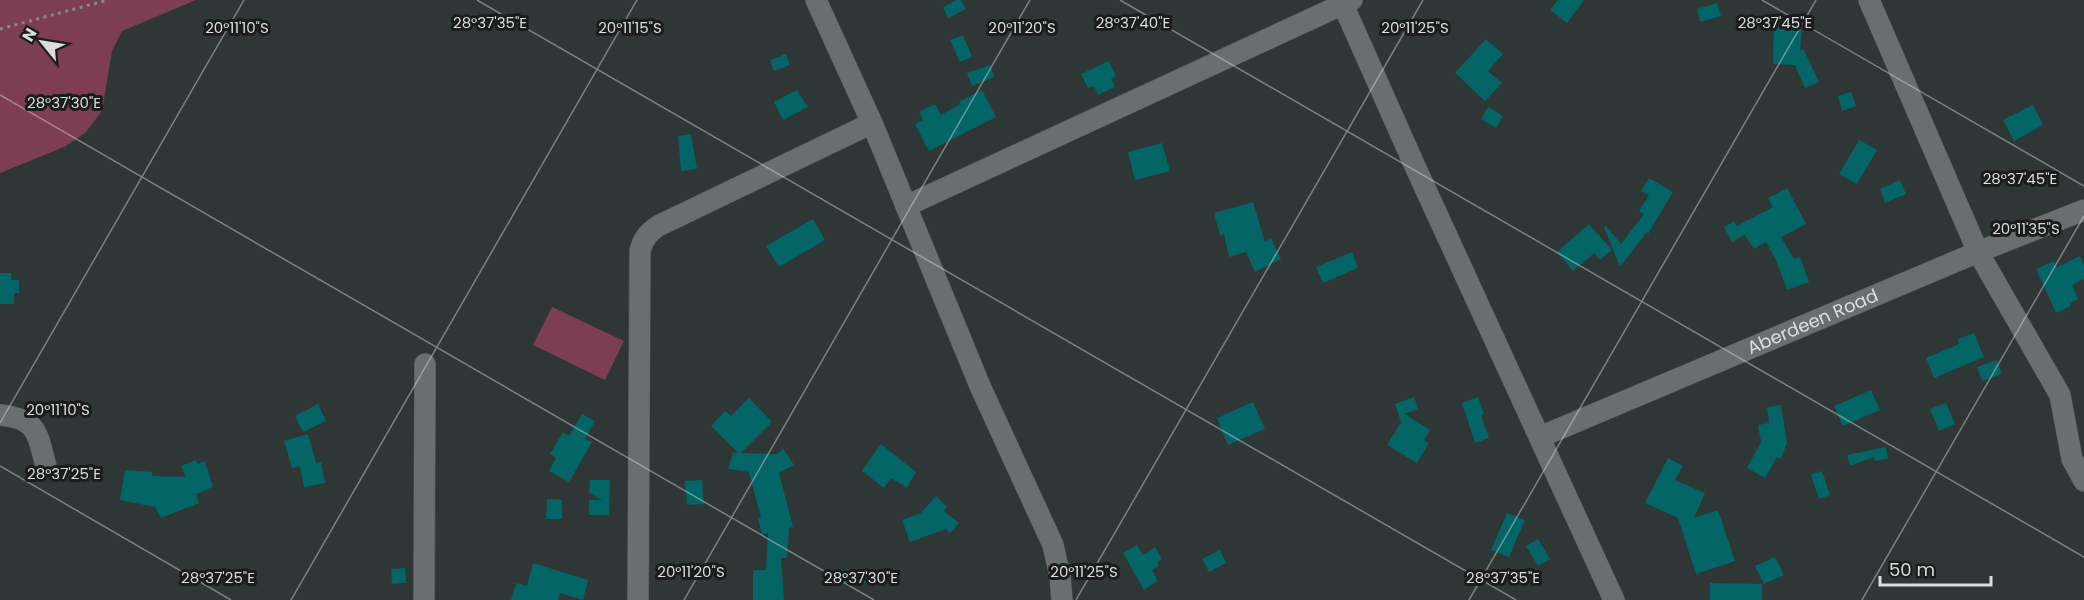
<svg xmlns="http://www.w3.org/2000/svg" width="2084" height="600" font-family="Poppins,sans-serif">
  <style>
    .green { fill: #7d3e53 }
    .building { fill: #036566 }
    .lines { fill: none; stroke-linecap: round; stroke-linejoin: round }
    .minor-casing { stroke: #4d5353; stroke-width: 22 }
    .path { stroke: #848989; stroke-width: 3; stroke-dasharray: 3 4.5; stroke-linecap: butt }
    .minor { stroke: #686f6f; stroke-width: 21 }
    .ticks { fill: none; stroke: #d9dddd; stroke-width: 1.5; stroke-opacity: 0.45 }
    .labels { text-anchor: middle; stroke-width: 6; stroke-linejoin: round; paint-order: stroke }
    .street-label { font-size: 18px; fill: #d9dddd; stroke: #1a1d1c }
    .ticks-label { font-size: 15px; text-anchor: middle; fill: #d9dddd; stroke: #1a1d1c; stroke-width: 6; stroke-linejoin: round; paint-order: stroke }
  </style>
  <rect width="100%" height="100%" fill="#2f3636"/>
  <!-- green -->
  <path class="green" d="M0 0H196L122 31 112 51 102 111 85 133 64 147 0 173Z
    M552 307 624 341 605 380 533 345Z"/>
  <!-- building -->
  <path class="building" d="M956 0H961L966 9 948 18 943 7Z
    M1558 0H1584L1567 23 1550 10Z
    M1717 3 1721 16 1700 22 1697 9Z
    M1774 24 1802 26 1800 50H1804L1819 82 1805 88 1795 65 1773 64Z
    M963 35 972 57 960 62 950 40Z
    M1486 39 1503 54 1488 71 1502 83 1485 101 1455 73Z
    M786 54 790 65 774 71 770 60Z
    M1109 61 1116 76 1111 79 1115 87 1098 95 1094 86 1088 88 1081 74Z
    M990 65 994 77 972 86 967 73Z
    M797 90 808 107 783 120 774 102Z
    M982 90 996 117 929 151 915 124 923 120 919 112 935 104 941 115 960 104 959 102Z
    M1851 92 1856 106 1842 111 1838 96Z
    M2033 105 2043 125 2014 141 2003 120Z
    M1488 107 1503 116 1496 128 1481 119Z
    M691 134 697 169 681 171 678 136Z
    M1859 140 1877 150 1857 184 1839 174Z
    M1162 143 1170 171 1135 180 1128 152Z
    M1649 178 1673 192 1648 234 1647 232 1620 267 1604 227 1606 226 1621 244 1644 214 1639 211 1649 195 1641 191Z
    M1900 180 1906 194 1885 203 1880 189Z
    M1787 188 1806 224 1781 237 1794 259 1800 257 1809 282 1787 290 1776 260 1766 242 1754 249 1745 235 1732 242 1724 227 1734 221 1737 226 1773 207 1768 198Z
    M1253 202 1265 242 1271 238 1281 259 1255 272 1246 252 1229 257 1224 234 1220 235 1214 213Z
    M813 219 825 240 779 267 766 246Z
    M1589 224 1612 250 1600 260 1594 253 1573 271 1557 252Z
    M1352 252 1358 268 1323 283 1316 267Z
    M2080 256 2084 265V279L2072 285 2078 299 2070 303 2071 306 2056 313 2036 269 2054 261 2057 267Z
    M0 273H11V280H19V293H14V304H0Z
    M1974 333 1984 357 1934 378 1926 358 1959 344 1958 339Z
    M1997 360 2002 374 1982 381 1977 367Z
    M1871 390 1880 410 1843 426 1834 406Z
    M1414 397 1418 409 1405 414 1430 430 1424 440 1429 443 1417 463 1387 445 1401 422 1395 404Z
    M1478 397 1484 414 1481 415 1489 438 1475 443 1462 403Z
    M749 398 772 422 741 453 777 454 783 449 794 465 779 473 793 527 789 528 787 558H781L784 600H753V570H766L768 533 762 535 758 519 761 518 749 472 728 469 733 453H738L711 426 725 411 731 416Z
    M1253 402 1265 429 1228 445 1217 418Z
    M1946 403 1955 424 1939 431 1930 409Z
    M318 404 326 421 303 432 295 416Z
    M1781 405 1787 443 1781 459 1777 457 1765 478 1747 468 1761 442 1758 425 1769 423 1767 407Z
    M582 414 595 421 585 439 592 442 569 482 549 471 556 458 550 454 563 432 569 436Z
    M308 434 316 463 321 462 325 483 304 487 300 466 292 468 284 441Z
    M881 444 916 472 907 488 891 478 884 488 862 471Z
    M1886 447 1888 459 1875 461 1874 457 1850 466 1847 455Z
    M1668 458 1683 466 1675 480 1705 493 1694 518 1718 510 1735 561 1696 574 1678 518 1645 503Z
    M196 460 198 464 205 461 213 487 196 494 199 503 161 518 155 507 120 500 125 470 152 472V476L186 477 181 466Z
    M1822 471 1830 495 1819 499 1811 475Z
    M590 480H610L609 515H589V500H602L589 493Z
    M702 480 704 504 687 505 685 481Z
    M936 496 947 507 944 511 959 523 950 533 946 529 910 542 902 520 921 513Z
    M547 499 562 500V519H546Z
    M1507 513 1525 520 1509 557 1491 550Z
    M1538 539 1550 559 1538 566 1526 546Z
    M1137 545 1143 555 1155 547 1162 559 1157 562 1159 566 1152 570 1158 581 1144 590 1123 553Z
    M1220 550 1226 563 1209 572 1202 559Z
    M1775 557 1784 575 1764 584 1755 566Z
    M533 563 588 580 583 600 560 593 558 600H511L516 583 527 586Z
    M405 568 406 583 392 584 391 569Z
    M867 569V583H839V570Z
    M1710 583 1762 584V600H1710Z"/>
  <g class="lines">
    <!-- minor casing -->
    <g class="minor-casing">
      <g id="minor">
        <path d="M816 0 872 123 980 386 1053 545 1060 576 1062 600"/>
        <path d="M1341 0 1414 164 1614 600"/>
        <path d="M1869 0 1978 252 2060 395 2072 459 2084 481"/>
        <path d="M906 206 1352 0"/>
        <path d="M0 415C39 419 37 434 46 466"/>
        <path id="s1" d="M1540 437 1978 252 2084 210"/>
        <path d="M424 600 425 364"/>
        <path d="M638 600 640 251C643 239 648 233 658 226L872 123"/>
      </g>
    </g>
    <!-- path -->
    <path class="path" d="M0 29 108 0"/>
    <!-- minor -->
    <use href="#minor" class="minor"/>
  </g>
  <!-- ticks -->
  <path class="ticks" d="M477 0 1516 600M1120 0 2084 557M1762 0 2084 186M0 95 874 600M0 423 244 0M0 466 231 600M291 600 637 0M684 600 1030 0M1076 600 1423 0M1469 600 1816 0M1862 600 2084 216"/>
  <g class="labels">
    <!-- street labels -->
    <g class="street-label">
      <text dy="6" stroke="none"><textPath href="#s1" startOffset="296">Aberdeen Road</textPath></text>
    </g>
  </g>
  <g class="ticks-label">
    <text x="490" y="28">28°37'35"E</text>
    <text x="1133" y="28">28°37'40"E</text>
    <text x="1775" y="28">28°37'45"E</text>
    <text x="630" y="33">20°11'15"S</text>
    <text x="1022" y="33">20°11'20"S</text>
    <text x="237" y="33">20°11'10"S</text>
    <text x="1415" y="33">20°11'25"S</text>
    <text x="64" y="108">28°37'30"E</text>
    <text x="2020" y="184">28°37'45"E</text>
    <text x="2026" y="234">20°11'35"S</text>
    <text x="58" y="415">20°11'10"S</text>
    <text x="64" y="479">28°37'25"E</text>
    <text x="691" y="577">20°11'20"S</text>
    <text x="1084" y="577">20°11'25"S</text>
    <text x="218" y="583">28°37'25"E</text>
    <text x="861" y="583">28°37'30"E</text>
    <text x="1503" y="583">28°37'35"E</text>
  </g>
  <!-- north arrow -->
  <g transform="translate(42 42) rotate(300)" stroke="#1a1d1c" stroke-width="4.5" paint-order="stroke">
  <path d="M0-4.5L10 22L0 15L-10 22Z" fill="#d9dddd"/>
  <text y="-9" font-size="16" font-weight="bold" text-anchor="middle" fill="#d9dddd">N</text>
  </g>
  <!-- scale -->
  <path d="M1880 576v9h111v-9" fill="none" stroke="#d9dddd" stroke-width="3"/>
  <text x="1889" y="576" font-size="18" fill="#d9dddd" stroke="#1a1d1c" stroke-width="4.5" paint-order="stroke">50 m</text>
</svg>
